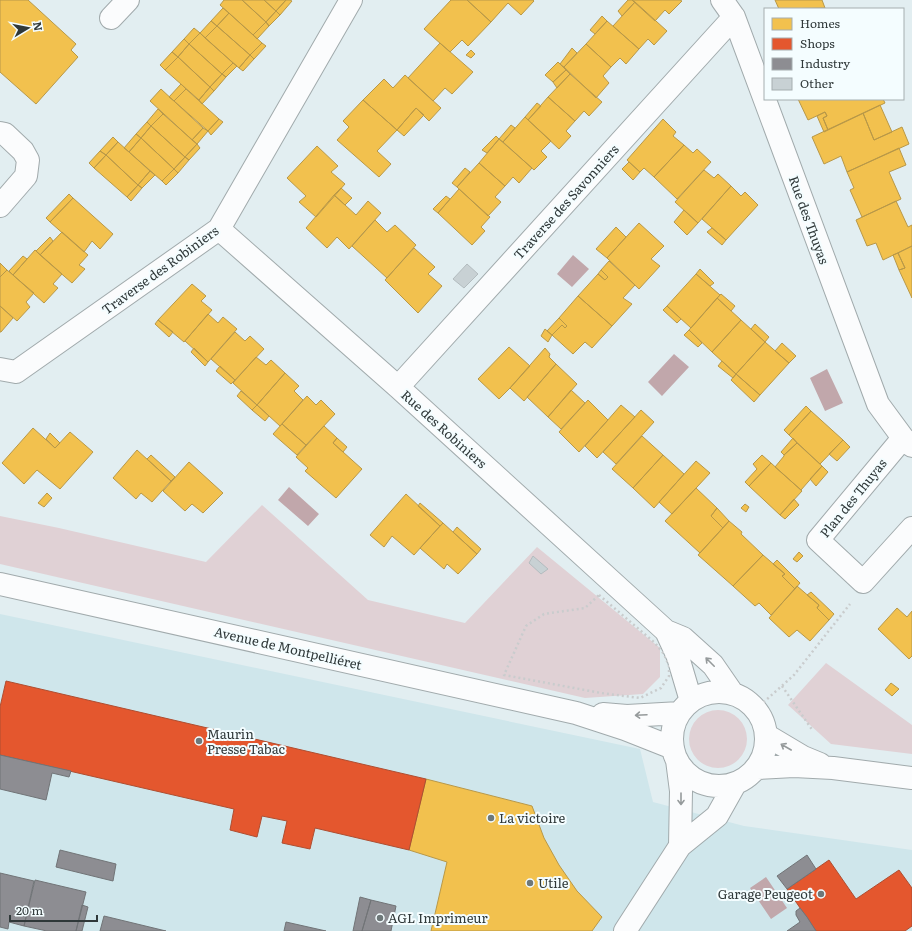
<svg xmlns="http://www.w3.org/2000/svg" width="912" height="931" font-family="Literata,serif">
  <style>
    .built { fill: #cfe6eb }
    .green { fill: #e0d1d5 }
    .water { fill: #c1a7ab }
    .homes { fill: #f2c14e; stroke: #b89848 }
    .shops { fill: #e4572e; stroke: #ae4e31 }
    .industry { fill: #8d8d92; stroke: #717477 }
    .building { fill: #c8d1d4; stroke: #b3bcbf }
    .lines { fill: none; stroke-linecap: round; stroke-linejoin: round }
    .minor-casing { stroke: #a1aaac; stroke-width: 24 }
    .path { stroke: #c9cccd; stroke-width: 2.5; stroke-dasharray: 2 3; stroke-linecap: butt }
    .minor { stroke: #fbfcfd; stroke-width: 22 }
    .oneway { stroke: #959a9b }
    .poi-dot { fill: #6e7879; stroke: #f4fdff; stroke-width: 1.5 }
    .labels { text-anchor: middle; stroke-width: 4; stroke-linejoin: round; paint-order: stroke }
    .street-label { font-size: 13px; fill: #2f3839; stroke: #f4fdff }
    .poi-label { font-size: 13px; fill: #2f3839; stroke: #f4fdff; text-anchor: start }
  </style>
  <rect width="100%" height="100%" fill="#e2eef1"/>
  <!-- built -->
  <path class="built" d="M0 614 640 749 653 802 744 826 912 850V931H0Z"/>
  <!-- green -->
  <path class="green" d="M262 505 368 600 465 623 537 547 660 648V677L643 694 585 698 0 564V516L59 528 206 562Z
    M826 663 912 725V754L831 744 788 705Z
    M689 739a29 29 0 1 1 58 0a29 29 0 1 1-58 0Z"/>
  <!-- water -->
  <path class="water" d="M573 255 589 269 572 287 557 274Z
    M674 354 689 367 662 396 648 382Z
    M827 369 843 403 825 411 810 378Z
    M289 487 319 514 308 526 278 500Z
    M766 877 787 908 771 919 750 888Z"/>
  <!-- homes -->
  <path class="homes" d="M0 0H28L76 44 71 50 78 57 36 104 0 72Z
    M224 0H242L266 22 253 35 220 5Z
    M242 0H264L276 11 266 22Z
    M264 0H286L276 11Z
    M286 0H290L292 1 280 15 276 11Z
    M451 0H467L491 22 468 46 462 40 450 52 424 29Z
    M467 0H533L534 1 521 15 508 3 491 22Z
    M628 0H632L635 2 622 16 618 11Z
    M632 0H680L682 1 669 14 665 10 655 21Z
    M775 0H822L825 8 779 9Z
    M635 2 667 31 654 45 648 39 639 49 613 26Z
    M223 8 229 13 217 26 211 21Z
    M276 11 280 15 269 26 266 22Z
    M229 13 262 43 250 55 217 26Z
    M602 16 607 21 595 34 590 30Z
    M211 21 217 26 205 38 200 33Z
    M607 21 639 49 626 64 620 58 611 67 586 44Z
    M266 22 269 26 257 39 253 35Z
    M217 26 250 55 239 68 205 38Z
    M194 28 200 33 189 44 184 39Z
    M200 33 233 63 222 74 189 44Z
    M184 39 189 44 178 57 172 52Z
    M262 43 266 46 254 59 250 55Z
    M440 43 473 72 452 94 445 88 433 101 408 78Z
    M189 44 222 74 210 87 178 57Z
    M586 44 611 67 603 76 609 83 596 98 564 67Z
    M572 48 577 53 564 67 560 64Z
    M471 50 475 54 471 58 466 55Z
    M172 52 178 57 165 70 160 65Z
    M250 55 254 59 243 71 239 68Z
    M178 57 210 87 199 100 165 70Z
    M558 62 566 70 553 82 545 75Z
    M233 63 237 66 226 77 222 74Z
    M566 70 570 74 557 88 553 82Z
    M222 74 226 77 214 91 210 87Z
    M570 74 602 102 589 116 584 111 575 121 548 97Z
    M405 75 441 108 429 121 416 108 397 130 363 100 384 79 393 88Z
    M181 84 186 89 174 101 169 97Z
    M210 87 214 91 202 104 199 100Z
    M161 89 203 128 192 140 150 101Z
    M186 89 219 119 208 131 174 101Z
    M548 97 575 121 566 131 571 136 559 149 528 120Z
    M798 99H883L885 103 828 130 823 118 827 116 825 112 808 120Z
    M363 100 397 130 377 151 391 164 379 177 337 140 349 127 343 121Z
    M537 103 541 106 528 120 525 117Z
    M880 105 892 132 874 140 863 113Z
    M416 108 424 115 404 136 397 130Z
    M158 109 163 114 151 126 147 122Z
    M825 112 827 116 823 118 828 130 824 132 817 116Z
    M863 113 874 140 902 127 909 144 847 172 841 156 824 164 812 137Z
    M163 114 197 144 185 157 151 126Z
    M525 117 551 141 541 151 547 157 534 170 503 142Z
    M219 119 223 122 211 135 208 131Z
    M663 119 676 132 673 136 684 145 654 177 644 168 640 172 627 160Z
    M147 122 151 126 141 138 136 134Z
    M511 125 515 128 503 142 499 139Z
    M151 126 185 157 174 169 141 138Z
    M203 128 208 131 197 144 192 140Z
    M136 134 141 138 129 152 124 148Z
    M496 136 499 139 487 153 482 150Z
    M113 137 118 142 106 155 100 151Z
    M141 138 174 169 162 181 129 152Z
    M499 139 532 168 519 183 513 177 505 186 479 163Z
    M118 142 150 171 138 185 106 155Z
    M197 144 200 148 189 160 185 157Z
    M684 145 693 153 697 149 711 162 677 199 654 177Z
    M317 146 338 166 331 172 345 184 316 217 299 202 306 196 287 178Z
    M899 148 906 165 889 172 901 199 862 217 850 190 854 188 847 172Z
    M100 151 106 155 94 168 89 163Z
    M106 155 138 185 127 197 94 168Z
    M185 157 189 160 178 173 174 169Z
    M629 162 640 172 633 180 622 169Z
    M479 163 505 186 495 197 501 202 488 216 457 187Z
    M465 168 470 172 457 187 452 183Z
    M174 169 178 173 166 185 162 181Z
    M704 170 714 178 718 174 731 186 698 223 675 202Z
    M150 171 155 175 142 188 138 185Z
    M138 185 142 188 131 201 127 197Z
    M731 186 741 196 745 192 758 205 726 240 702 219Z
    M341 188 352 198 345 205 334 195Z
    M459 189 490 217 481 227 485 231 472 245 438 213Z
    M69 194 73 198 50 222 46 218Z
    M334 195 356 215 368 201 381 213 349 249 337 237 327 248 306 228Z
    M446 196 450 199 438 213 433 209Z
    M73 198 113 234 100 249 92 241 84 252 50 222Z
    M896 201 908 227 912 225V246L883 260 876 243 867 246 856 220Z
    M684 210 698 223 687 235 674 222Z
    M375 220 387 232 395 225 416 245 387 278 352 246Z
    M639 223 664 246 651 259 660 266 639 289 607 258Z
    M616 227 626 237 607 258 596 249Z
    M712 228 726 240 722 245 707 232Z
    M62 232 88 255 79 265 85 269 72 283 40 255Z
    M50 237 53 241 40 255 36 251Z
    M912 246V298L899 270 905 268 898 253Z
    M414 248 435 267 428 274 442 286 418 313 385 280Z
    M35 250 62 274 53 284 58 288 44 303 13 275Z
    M898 253 905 268 899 270 893 255Z
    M23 256 27 259 13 275 9 271Z
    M609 261 635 285 623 298 632 304 612 326 578 296 598 274 605 280 608 277 601 270Z
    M0 263 7 270 0 277Z
    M700 269 714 283 710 286 696 274Z
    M7 270 34 293 26 302 30 307 17 321 0 306V277Z
    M601 270 608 277 605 280 598 274Z
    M696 274 720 295 691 328 667 306Z
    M192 284 206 296 201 301 212 310 184 342 158 320Z
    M721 294 735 306 731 311 717 298Z
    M578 296 612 326 592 348 585 342 573 354 552 335 562 325 565 328 567 326 559 318Z
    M717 298 741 320 712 352 689 330Z
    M0 306 13 318 1 332H0Z
    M667 306 681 319 677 323 663 310Z
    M208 314 218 323 223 317 237 329 208 362 185 341Z
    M559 318 567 326 565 328 562 325 552 335 547 331Z
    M158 320 173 332 169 337 155 324Z
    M741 320 765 342 736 374 712 352Z
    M755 324 769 337 765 342 751 329Z
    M545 329 552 335 548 342 541 336Z
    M689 330 702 343 698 347 684 335Z
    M235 332 245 341 250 336 264 349 235 380 211 359Z
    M765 342 789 363 760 395 736 374Z
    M782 343 796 356 789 363 775 351Z
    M509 347 530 366 510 388 499 399 478 379Z
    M194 348 208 362 205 366 191 352Z
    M545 348 550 354 549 357 556 364 524 401 510 388Z
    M256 357 266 365 271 360 285 373 257 405 233 383Z
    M722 361 736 374 733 378 718 366Z
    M556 364 577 384 548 417 527 397Z
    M220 366 235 380 231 384 216 371Z
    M285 373 299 386 294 391 303 400 280 426 257 405Z
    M736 374 760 395 754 402 731 380Z
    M571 390 585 403 561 429 548 417Z
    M241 391 257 405 252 410 237 396Z
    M307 396 316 405 321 400 335 414 306 445 282 424Z
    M588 400 608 420 579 452 559 432Z
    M257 405 269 416 265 421 252 410Z
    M621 405 635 417 597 458 585 446Z
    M806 406 811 411 789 435 784 430Z
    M641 410 654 422 616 464 603 452Z
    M811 411 843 440 820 464 789 435Z
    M282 424 306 445 297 455 273 434Z
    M324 426 337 438 333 443 362 469 336 498 305 471 308 468 296 457Z
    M33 428 55 448 70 432 93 452 60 489 37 470 24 484 2 463Z
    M50 433 60 443 55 448 46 439Z
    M642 436 663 455 633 488 612 469Z
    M337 438 347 447 343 452 333 443Z
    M793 438 797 443 784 455 781 452Z
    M843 440 850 447 837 461 829 454Z
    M797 443 822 466 801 490 775 467 784 456V455Z
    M137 450 171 481 152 502 141 493 136 499 113 478Z
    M151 455 175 477 171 481 147 459Z
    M663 455 684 474 654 508 633 488Z
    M762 455 771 463 749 486 745 482 757 469 753 464Z
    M696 461 710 473 672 514 659 502Z
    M189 462 223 493 203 513 192 504 185 511 163 491Z
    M771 463 802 491 780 515 749 486Z
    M822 466 828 472 816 486 810 479Z
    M696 488 717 508 711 516 723 528 700 553 665 521Z
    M47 493 52 498 44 507 38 503Z
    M406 494 440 526 414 555 392 536 384 547 370 535Z
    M794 499 799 505 785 519 780 515Z
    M420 503 443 523 440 526 418 506Z
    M745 504 749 507 746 512 741 508Z
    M717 508 729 521 723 528 711 516Z
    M729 521 742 532 741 534 763 555 733 586 698 555Z
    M443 523 477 554 458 574 447 564 444 569 420 548Z
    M457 527 481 549 477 554 453 532Z
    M799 552 803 556 797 562 793 559Z
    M763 555 785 574 782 576 795 589 771 615 759 603 755 606 733 586Z
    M777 560 800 583 795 589 782 576 785 574 773 564Z
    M797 586 819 605 817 608 829 620 810 641 797 630 789 637 769 618Z
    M811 592 834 614 829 620 817 608 819 605 807 595Z
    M897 608 907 617 912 611V656L909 659 878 629Z
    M891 683 899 689 892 696 885 690Z
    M426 779 532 806 544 838 559 865 577 891 602 917 592 931H431L447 862 409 850Z"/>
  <!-- shops -->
  <path class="shops" d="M6 681 426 779 409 850 315 828 310 849 282 843 287 821 262 816 257 837 230 830 234 809 0 755V707Z
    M829 860 856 899 899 870 912 888V926L905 931H816L787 889Z"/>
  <!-- industry -->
  <path class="industry" d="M0 755 71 771 69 777 52 773 46 800 0 789Z
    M60 850 116 864 113 881 56 867Z
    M807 855 816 869 787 889 777 876Z
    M0 873 34 881 24 926 9 922 8 929 0 927Z
    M35 880 86 892 76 931H47L24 926Z
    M360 897 371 900 362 931H353Z
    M371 900 396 906 391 931H362Z
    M82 905 88 907 82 931H76Z
    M800 908 807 917 816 931H787L800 922 796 915V911Z
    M104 916 166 931H100Z
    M286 922 326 931H284Z"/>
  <!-- building -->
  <path class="building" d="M467 264 478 274 464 288 453 279Z
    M533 556 548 569 541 574 529 563Z"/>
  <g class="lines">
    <!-- minor casing -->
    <g class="minor-casing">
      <path id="minor" d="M722 0 734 17 878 404 903 438 912 446
        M111 18 128 0
        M0 133 5 134 23 151 28 160 26 176 0 206
        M219 229 398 387 666 631 683 638 713 665 733 694
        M0 369 16 372 219 229 351 0
        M398 387 734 17
        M903 438 818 540 863 582 912 528
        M0 584 576 713 625 729 673 748
        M666 631 678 657 691 701
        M672 739a47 47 0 1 1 94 0a47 47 0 1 1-94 0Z
        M603 714 627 716 680 713
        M766 735 803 757 820 764
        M677 760 681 791 680 846
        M757 768 794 766 833 768 912 778
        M625 931 680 846 717 816 735 784"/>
    </g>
    <!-- path -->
    <path class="path" d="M599 595 655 643 664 654 669 666V676L661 688 640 698 601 693 504 675 526 626 544 614 585 608Z
      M782 686 813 731
      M756 709 794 675 850 604"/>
    <!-- minor -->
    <use href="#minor" class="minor"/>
  </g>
  <!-- one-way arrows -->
  <defs><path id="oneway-shaft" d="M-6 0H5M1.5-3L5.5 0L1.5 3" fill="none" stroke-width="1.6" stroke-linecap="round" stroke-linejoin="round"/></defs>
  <g class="oneway">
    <use href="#oneway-shaft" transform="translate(710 662) rotate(-135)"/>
    <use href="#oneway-shaft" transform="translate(641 715) rotate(177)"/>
    <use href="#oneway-shaft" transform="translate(786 747) rotate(-150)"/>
    <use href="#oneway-shaft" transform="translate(681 799) rotate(90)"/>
  </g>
  <!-- markers -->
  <g class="poi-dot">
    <circle cx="199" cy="741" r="4"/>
    <circle cx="491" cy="818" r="4"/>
    <circle cx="530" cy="883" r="4"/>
    <circle cx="821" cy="894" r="4"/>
    <circle cx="380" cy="918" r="4"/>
  </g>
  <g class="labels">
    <!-- street labels -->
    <g class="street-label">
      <text transform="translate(566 202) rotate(-48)" y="5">Traverse des Savonniers</text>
      <text transform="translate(809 220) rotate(70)" y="5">Rue des Thuyas</text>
      <text transform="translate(160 270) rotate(-36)" y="5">Traverse des Robiniers</text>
      <text transform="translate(444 429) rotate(42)" y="5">Rue des Robiniers</text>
      <text transform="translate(853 498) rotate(-51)" y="5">Plan des Thuyas</text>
      <text transform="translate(288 648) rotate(13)" y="5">Avenue de Montpelliéret</text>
    </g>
    <!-- poi labels -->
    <g class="poi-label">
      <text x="207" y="739">Maurin<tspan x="207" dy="15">Presse Tabac</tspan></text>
      <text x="499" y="823">La victoire</text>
      <text x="538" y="888">Utile</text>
      <text x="813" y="899" text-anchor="end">Garage Peugeot</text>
      <text x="388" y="923">AGL Imprimeur</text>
    </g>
  </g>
  <!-- legend -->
  <rect x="764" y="8" width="140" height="92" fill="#f4fdff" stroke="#a5aeb0"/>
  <rect x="772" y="18" width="20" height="12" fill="#f2c14e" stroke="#a5aeb0"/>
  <text x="800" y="28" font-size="12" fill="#2f3839">Homes</text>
  <rect x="772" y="38" width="20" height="12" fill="#e4572e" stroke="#a5aeb0"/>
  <text x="800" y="48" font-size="12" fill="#2f3839">Shops</text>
  <rect x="772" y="58" width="20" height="12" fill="#8d8d92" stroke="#a5aeb0"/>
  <text x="800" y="68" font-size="12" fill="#2f3839">Industry</text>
  <rect x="772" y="78" width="20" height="12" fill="#c8d1d4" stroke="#a5aeb0"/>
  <text x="800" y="88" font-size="12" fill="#2f3839">Other</text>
  <!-- north arrow -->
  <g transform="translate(28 28) rotate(80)" stroke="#f4fdff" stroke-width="3" paint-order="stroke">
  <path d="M0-3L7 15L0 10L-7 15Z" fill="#2f3839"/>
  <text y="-6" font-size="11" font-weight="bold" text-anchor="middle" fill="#2f3839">N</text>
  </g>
  <!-- scale -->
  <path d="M10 915v6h87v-6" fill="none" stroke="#2f3839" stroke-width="2"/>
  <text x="16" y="915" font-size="12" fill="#2f3839" stroke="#f4fdff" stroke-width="3" paint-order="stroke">20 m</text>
</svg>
